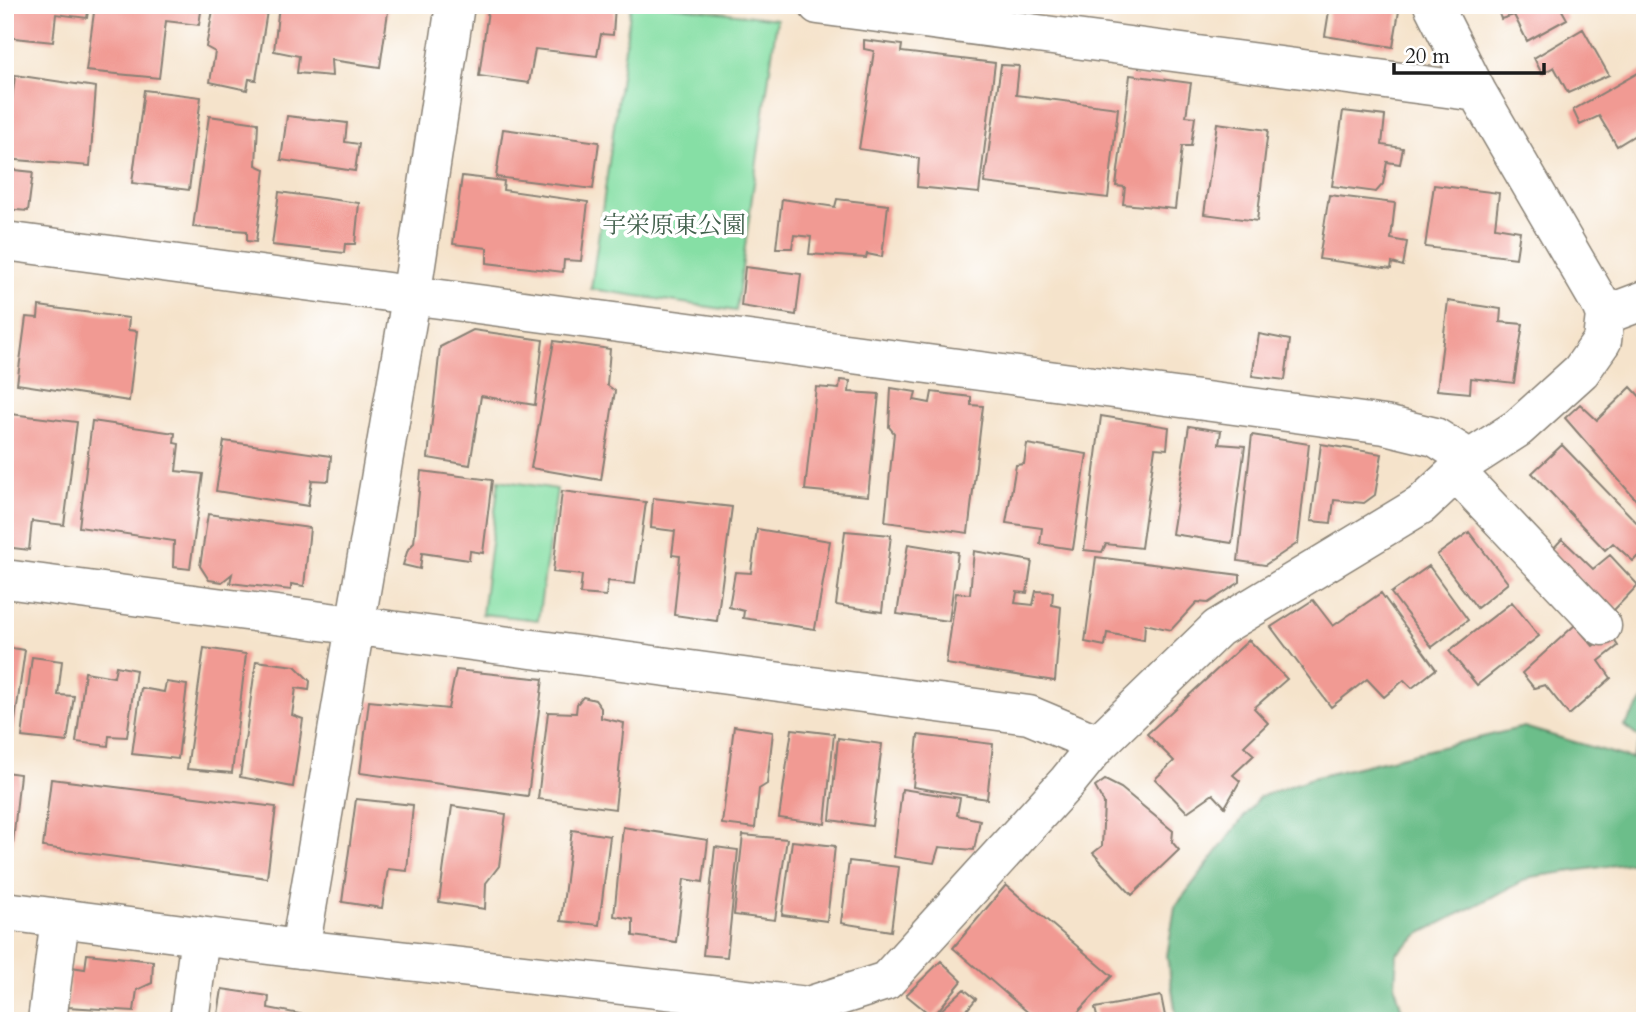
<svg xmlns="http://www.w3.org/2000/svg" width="1650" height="1026" font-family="Cardo,'Noto Serif JP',serif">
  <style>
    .green { fill: #86dfa5; stroke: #517e60; stroke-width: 2 }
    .forest { fill: #6cbe8a; stroke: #446d53; stroke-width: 2 }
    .building { fill: #f19a93 }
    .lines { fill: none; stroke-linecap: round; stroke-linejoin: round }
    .minor-casing { stroke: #888074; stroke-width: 41 }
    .minor { stroke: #fff; stroke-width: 38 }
    .labels { text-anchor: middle; stroke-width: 7; stroke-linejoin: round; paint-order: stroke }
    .park-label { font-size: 24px; fill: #41604c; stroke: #fff }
  </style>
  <rect width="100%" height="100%" fill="#fff"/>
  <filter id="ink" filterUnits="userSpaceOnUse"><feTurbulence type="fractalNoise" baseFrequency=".0143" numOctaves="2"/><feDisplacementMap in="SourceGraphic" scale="14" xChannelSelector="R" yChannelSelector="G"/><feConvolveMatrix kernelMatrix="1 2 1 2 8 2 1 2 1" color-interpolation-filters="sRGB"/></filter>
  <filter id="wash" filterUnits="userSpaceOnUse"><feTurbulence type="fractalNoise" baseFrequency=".00686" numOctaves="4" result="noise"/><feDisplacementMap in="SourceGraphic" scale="28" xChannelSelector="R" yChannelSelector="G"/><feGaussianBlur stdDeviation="1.57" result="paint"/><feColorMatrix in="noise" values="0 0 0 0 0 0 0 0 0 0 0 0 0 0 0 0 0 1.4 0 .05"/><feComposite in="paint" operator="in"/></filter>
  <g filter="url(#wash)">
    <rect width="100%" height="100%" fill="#f5e3cb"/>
    <!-- green -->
    <path class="green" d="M631 5H664L777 19 736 311 591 289Z
      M499 480 557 489 538 620 482 614Z"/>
    <!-- forest -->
    <path class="forest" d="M1645 698V861L1531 877 1421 933 1397 953 1395 986 1405 1021H1177L1167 956 1175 907 1259 797 1312 778 1524 727 1632 759 1641 739 1624 726Z"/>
    <g id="blocks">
      <!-- building -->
      <path class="building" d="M5 5H89L87 18 56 14 53 42 5 37Z
        M95 5H202L199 25 166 21 159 78 86 71Z
        M214 5H268L256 80 249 79 247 90 210 82 215 52 206 47Z
        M279 5H389L380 67 331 60 332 76 297 73 299 56 274 51Z
        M494 5H615L613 35 601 34 597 56 535 49 529 83 479 76 488 10Z
        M1277 5H1306L1305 11Z
        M1330 5H1400L1393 47 1325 36Z
        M1496 5H1559L1567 19 1527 41 1514 15 1501 19Z
        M1583 29 1609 75 1568 93 1554 67 1542 74 1534 58Z
        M864 40 902 45 901 52 995 63 979 193 917 187 919 158 859 149 874 51 864 49Z
        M1001 65 1019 66 1016 95 1118 108 1108 198 984 183Z
        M1645 69V129L1617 146 1599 116 1580 125 1573 110Z
        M15 75 96 87 90 166 5 159Z
        M1130 75 1191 83 1186 116 1195 117 1191 146H1182L1175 209 1123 204 1125 187 1116 186Z
        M144 90 201 97 189 190 132 183Z
        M1343 111 1385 116 1382 145 1403 148 1400 164 1387 162 1383 184 1376 192 1332 186Z
        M209 116 258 123 256 165 265 169 256 242 247 241V231L193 227Z
        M287 116 347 123 345 142 359 144 355 171 281 160Z
        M1217 123 1268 130 1257 221 1204 214Z
        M503 129 599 142 593 189 496 177Z
        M5 169 33 172 28 211 5 209Z
        M462 176 504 181 503 190 588 202 581 261 564 260 563 272 487 263V248L453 244Z
        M1434 185 1499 193 1495 227 1520 231 1516 258 1425 247Z
        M279 192 359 203 355 244H345L344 253 272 245Z
        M1329 195 1395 203 1391 239 1407 242 1403 266 1392 263 1391 269 1319 259Z
        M782 199 835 207 837 199 888 205 882 257 867 254 866 258 809 254 811 237 794 235 792 248H776Z
        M745 267 801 274 796 315 741 306Z
        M1448 301 1501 309 1500 322 1523 324 1514 383 1471 378 1470 393 1437 390Z
        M39 306 129 318 128 330 137 331 129 401 17 384 26 317 38 318Z
        M473 330 543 340 535 405 481 396 470 465 428 458 440 347Z
        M1259 334 1290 340 1285 380 1252 376Z
        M554 341 610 349 607 385 615 391 601 480 531 468Z
        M840 380 850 381 849 392 879 394 868 496 805 490 816 387 839 389Z
        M1631 387 1645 402 1643 508 1565 418 1580 404 1597 420Z
        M891 388 916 392 914 400 930 403 932 392 971 397V405L983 406 968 533 885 522 894 433 889 427Z
        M11 414 77 422 64 525 32 521 29 550 5 547V474Z
        M1101 416 1169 427 1167 449 1155 448 1141 548 1106 544 1102 552 1084 550Z
        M92 421 175 433 174 443 179 444 176 471 203 474 190 569 173 567 174 541 79 527Z
        M1189 426 1221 431 1219 444 1245 446 1232 543 1172 534Z
        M1252 435 1309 444 1298 543 1265 565 1238 561Z
        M224 441 331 456 329 481 312 480 308 506 216 491Z
        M1027 444 1087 454 1073 549 1040 544 1042 528 1006 523 1016 465 1024 464Z
        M1321 444 1382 454 1375 495 1364 503 1334 500 1331 523 1311 521Z
        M1562 445 1645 531V549L1633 561 1613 543 1605 550 1532 473Z
        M421 471 492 480 483 553 470 551 469 560 422 553 420 569 403 565 408 549 414 543Z
        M562 491 646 502 635 584 608 581 606 596 580 594 582 575 553 572Z
        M653 498 732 507 717 621 674 615 680 556 672 555 675 531 651 528Z
        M208 514 310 528 304 586 291 584V590L230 583 232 574 222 582 209 580 200 566Z
        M757 529 830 541 815 629 743 618 744 611 729 607 735 572 751 573Z
        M845 531 891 535 882 612 836 605Z
        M1469 532 1508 583 1477 608 1437 555Z
        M1562 539 1593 569 1610 555 1638 585 1612 612 1551 551Z
        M908 544 958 552 949 621 897 614Z
        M974 551 1032 561 1027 593 1017 592 1015 603 1033 605 1036 591 1053 592 1052 605 1061 607 1055 681 946 664 956 593 970 594Z
        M1096 557 1240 575V582L1208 603 1197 602 1171 630 1145 624 1144 640 1107 633 1105 646 1085 642Z
        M1429 566 1468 620 1432 647 1391 593Z
        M1381 593 1436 669 1412 688 1404 680 1384 697 1367 679 1331 707 1271 627 1313 600 1333 626Z
        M1512 602 1539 636 1477 685 1449 651Z
        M1575 625 1593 646 1610 634 1618 646 1599 661 1611 678 1569 715 1545 685 1534 688 1522 673Z
        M1249 640 1287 679 1254 708 1268 723 1244 746 1254 755 1233 775 1240 781 1225 807 1213 794 1187 812 1155 779 1174 761 1147 734Z
        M5 647 25 650 12 742 5 741Z
        M204 648 246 654 232 773 187 769Z
        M32 657 62 661 58 695 74 696 67 742 22 737Z
        M256 661 295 666 310 681 309 690 296 688 292 715 303 719 293 787 240 777Z
        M116 666 136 670 127 737 109 736 108 746 76 742 85 672 114 677Z
        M456 670 543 679 528 796 360 773 369 701 448 709Z
        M166 682 187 685 178 759 132 754 141 688 164 692Z
        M583 697 595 700 601 708V718L624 723 615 809 538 799 548 712 576 713 577 704Z
        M734 726 773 732 767 784 759 789 755 828 722 824Z
        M792 729 834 734 825 824 779 818Z
        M918 735 993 744 987 799 913 787Z
        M838 738 882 744 872 826 830 820Z
        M5 772 20 774 13 843 5 842Z
        M51 779 276 807 267 878 43 847Z
        M1105 780 1121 788 1173 831 1172 842 1179 850 1132 895 1093 853 1102 846 1104 803 1095 787Z
        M902 789 960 798 957 815 980 820 974 850 939 847 934 863 894 857Z
        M356 799 413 805 407 871 388 869 382 908 342 902Z
        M452 806 506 814 499 866 486 883 485 909 439 902Z
        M623 827 708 840 703 882 684 879 676 942 633 936V919L614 916Z
        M572 830 610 836 599 925 561 921Z
        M743 835 787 839 775 920 734 915Z
        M792 841 835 846 827 921 782 915Z
        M715 847 738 850 727 957 703 955Z
        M849 861 899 867 891 931 841 923Z
        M1006 885 1112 976 1070 1021H1038L953 948Z
        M87 954 153 961 152 983 137 990 134 1011 67 1007 71 967 85 969Z
        M941 961 962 981 933 1017 906 995Z
        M222 989 269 996 268 1008 336 1021H217Z
        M964 989 976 999 966 1011 976 1021H936L937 1014Z
        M1161 996 1166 1021H1098L1095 1008Z"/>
    </g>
  </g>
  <g filter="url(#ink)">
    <use href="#blocks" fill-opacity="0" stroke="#888074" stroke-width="2"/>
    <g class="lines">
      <!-- minor casing -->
      <g class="minor-casing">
        <path id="minor" d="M818 5 1477 92
          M5 241 1385 425 1435 437 1470 459
          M1605 315 1645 300
          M1456 472 1602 626
          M5 579 1029 715 1098 744
          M5 911 300 949 808 1006 886 981 1068 781 1098 744 1218 628 1421 505 1470 459 1518 428 1581 371 1602 341 1605 315 1601 305 1477 92 1433 5
          M300 949 411 298 455 5
          M47 1021 60 918
          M189 1021 200 936"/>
      </g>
      <!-- minor -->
      <use href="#minor" class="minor"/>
    </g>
  </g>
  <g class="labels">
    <!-- park labels -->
    <g class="park-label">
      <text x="674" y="233">宇栄原東公園</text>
    </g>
  </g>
  <!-- margin -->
  <rect width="1650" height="1026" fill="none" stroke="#fff" stroke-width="28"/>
  <!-- scale -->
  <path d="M1394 63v10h150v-10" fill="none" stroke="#1c1c1c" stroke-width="3.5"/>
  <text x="1405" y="63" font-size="21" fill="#1c1c1c" stroke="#ffffff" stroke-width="5" paint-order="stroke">20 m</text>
</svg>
